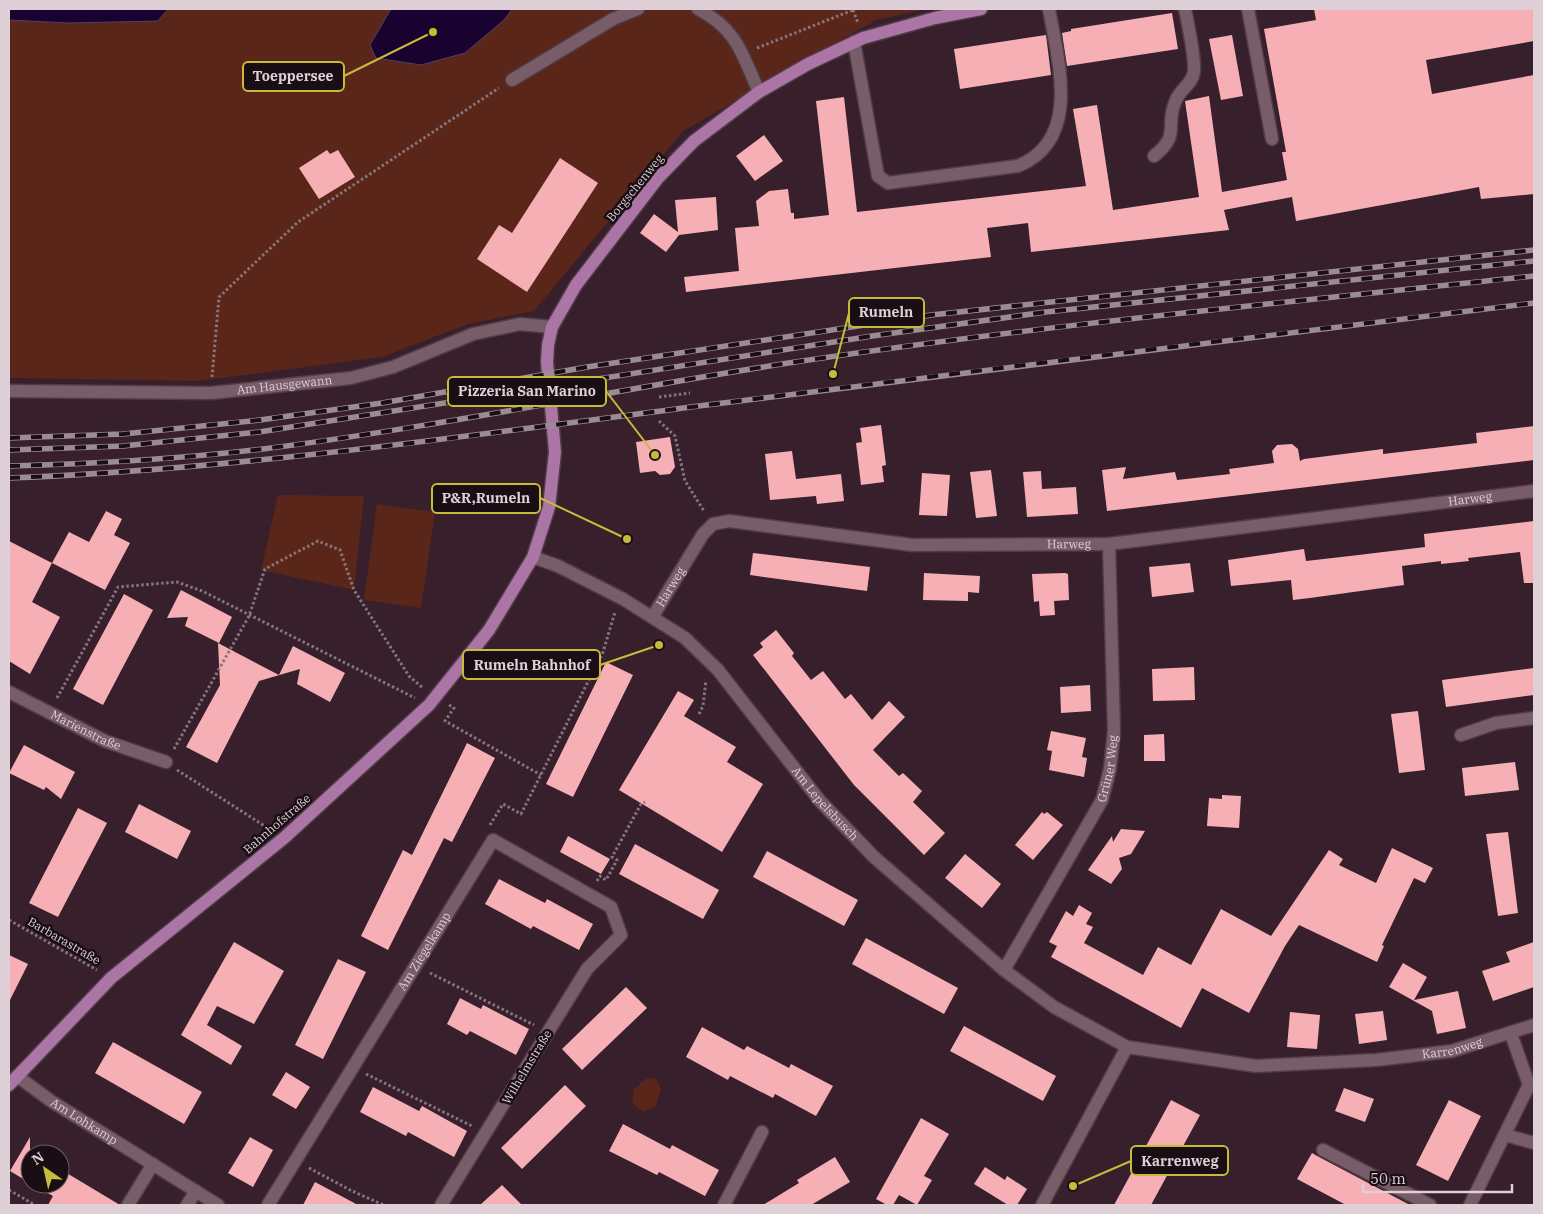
<svg xmlns="http://www.w3.org/2000/svg" width="1543" height="1214" font-family="'IBM Plex Serif',serif">
  <style>
    .green { fill: #592619 }
    .water { fill: #19022f; stroke: #544061 }
    .building { fill: #f7afb6 }
    .lines { fill: none; stroke-linecap: round; stroke-linejoin: round }
    .minor-casing { stroke: #503c46; stroke-width: 15 }
    .major-casing { stroke: #503c46; stroke-width: 15 }
    .path { stroke: #87747d; stroke-width: 3; stroke-dasharray: 2.5 2.5; stroke-linecap: butt }
    .minor { stroke: #785d69; stroke-width: 12 }
    .major { stroke: #ab75a6; stroke-width: 12 }
    .rail-casing { stroke: #9d8b93; stroke-width: 5.5 }
    .rail { stroke: #180e13; stroke-width: 4; stroke-dasharray: 11; stroke-linecap: butt }
    .labels { text-anchor: middle; stroke-width: 5; stroke-linejoin: round; paint-order: stroke }
    .street-label { font-size: 12px; fill: #dfcfd6; stroke: #180e13 }
    .leader { fill: none; stroke: #c7bb3c; stroke-width: 2 }
    .callout-dot { fill: #c7bb3c; stroke: #180e13; stroke-width: 2 }
    .callout { fill: #180e13; stroke: #c7bb3c; stroke-width: 2 }
    .callout-label { font-size: 14px; text-anchor: middle; font-weight: bold; fill: #dfcfd6 }
  </style>
  <rect width="100%" height="100%" fill="#37202b"/>
  <!-- green -->
  <path class="green" d="M168 9H391L370 45 465 53 504 20 512 9H927L876 20 683 131 534 311 468 324 382 357 198 381 9 378V20L68 23 158 21Z
    M278 495 364 496 354 590 261 570Z
    M377 504 435 512 421 608 364 600Z
    M647 1078 656 1079 661 1090 655 1107 643 1112 632 1103 634 1089Z"/>
  <!-- water -->
  <path class="water" d="M9 9H168L158 21 68 23 9 20Z
    M391 9H512L504 20 465 53 421 65 376 58 370 45Z"/>
  <!-- building -->
  <path class="building" d="M1314 9H1534V41L1426 60 1432 94 1534 75V194L1481 199 1479 187 1296 221 1292 197 1224 210 1229 230 1031 252 1028 223 987 228 991 257 686 292 684 277 739 271 735 228 759 226 756 201 769 191 788 189 791 213H794V219L829 215 816 101 844 97 857 212 1086 186 1073 109 1097 105 1113 210 1199 197 1185 101 1209 96 1222 192 1287 180 1282 152H1286L1264 29 1316 20Z
    M1172 13 1178 49 1067 66 1062 33 1071 31V29Z
    M1046 35 1051 75 960 89 954 49Z
    M1232 35 1243 96 1221 100 1209 39Z
    M764 135 783 161 755 181 736 156Z
    M327 150 330 154 338 150 355 177 319 199 299 168Z
    M560 158 598 183 527 292 477 259 499 225 512 233Z
    M716 197 718 230 679 235 666 252 640 233 654 214 678 232 675 200Z
    M881 425 886 465 882 466 884 482 861 485 856 443 862 442 860 428Z
    M1534 426V460L1107 511 1102 470 1126 467 1123 479 1175 472 1177 480 1230 474 1229 469 1274 463 1272 451 1277 445 1292 444 1298 449 1300 461 1304 459 1383 449V454L1477 443 1476 433Z
    M670 437 675 467 670 474 660 475 655 471 640 473 636 442Z
    M792 451 796 479 841 474 844 501 817 504 816 496 770 500 765 454Z
    M991 470 997 516 976 518 970 472Z
    M1041 471 1042 489 1076 487 1078 514 1027 517 1023 472Z
    M922 473 950 475 947 516 919 515Z
    M106 511 122 519 114 535 130 543 105 590 52 563 69 532 89 542Z
    M1534 521V583H1524L1520 552 1468 558 1469 561 1441 564V561L1402 566 1404 585 1310 598 1293 600 1291 580 1231 586 1228 560 1304 549 1306 561 1350 556 1425 547 1424 534Z
    M9 541 52 563 32 602 60 617 30 674 9 661Z
    M753 553 870 567 867 591 750 575Z
    M1190 563 1194 592 1152 597 1149 567Z
    M924 573 980 576 979 593 968 592V601L923 600Z
    M1065 573 1068 574 1069 600 1054 601 1055 615 1040 616 1039 601 1034 602 1032 574Z
    M181 590 232 617 219 643 185 626 188 617 167 618Z
    M124 594 153 610 103 705 73 689Z
    M776 630 794 653 792 656 811 680 823 671 845 699 851 694 872 720 889 701 905 717 873 750 899 776 903 773 922 791 913 802 945 833 924 855 854 785 753 655 763 647 760 643Z
    M218 643 279 675 293 646 345 673 330 702 297 684 300 669 259 681 217 763 186 747 220 685Z
    M606 662 633 675 573 797 546 784Z
    M1194 667 1195 700 1153 701 1152 669Z
    M1534 668V695L1446 707 1442 680Z
    M1090 685 1091 711 1061 713 1060 687Z
    M678 691 694 700 684 716 736 747 727 762 763 784 722 852 619 790Z
    M1418 711 1425 770 1399 773 1391 714Z
    M1051 731 1086 738 1082 757 1087 758 1084 777 1049 770 1052 751 1047 750Z
    M1164 734 1165 761H1144V735Z
    M467 743 495 758 452 842 444 838 388 950 361 936 403 850 412 855Z
    M24 745 75 772 61 799 46 787 44 790 9 773Z
    M1515 762 1519 790 1465 796 1462 768Z
    M1222 795 1241 796 1239 828 1207 826 1209 798 1222 799Z
    M139 804 191 831 177 859 125 832Z
    M78 808 107 823 58 917 29 903Z
    M1042 812 1044 814 1047 812 1063 825 1033 860 1015 845Z
    M1121 829 1145 831 1131 854 1119 858 1122 869 1111 884 1088 870 1112 836 1113 842Z
    M1508 832 1518 913 1498 916 1486 834Z
    M568 836 610 859 601 874 560 852Z
    M635 844 719 890 703 919 619 874Z
    M1392 848 1433 868 1425 883 1414 878 1382 945 1384 946 1377 962 1299 925 1285 946 1249 1013 1202 988 1181 1028 1051 957 1057 946 1049 942 1066 911 1073 916 1079 905 1092 913 1086 924 1093 927 1084 943 1143 975 1158 947 1191 965 1221 909 1271 936 1329 850 1343 859 1339 865 1376 883Z
    M767 851 858 900 844 926 753 877Z
    M965 854 1001 884 982 908 945 878Z
    M499 879 545 903 547 899 593 924 579 950 533 926 531 929 485 904Z
    M866 938 958 988 944 1014 852 964Z
    M234 942 284 971 254 1024 217 1006 207 1025 242 1046 231 1065 181 1035Z
    M1534 942V987L1493 1001 1482 971 1510 962 1506 952Z
    M9 955 28 964 9 1002Z
    M338 959 366 972 323 1059 295 1045Z
    M1403 963 1427 977 1414 1000 1458 991 1466 1028 1437 1034 1432 1011 1389 987Z
    M626 987 647 1008 582 1070 562 1049Z
    M460 998 481 1009 483 1005 529 1029 516 1055 470 1031 467 1035 447 1024Z
    M1383 1011 1387 1040 1359 1044 1355 1014Z
    M1290 1012 1320 1015 1317 1049 1287 1047Z
    M964 1026 1056 1076 1043 1101 950 1051Z
    M702 1027 744 1050 747 1046 789 1068 791 1064 833 1086 816 1116 775 1094 773 1098 730 1076 728 1080 686 1057Z
    M113 1042 202 1092 184 1124 95 1073Z
    M286 1072 310 1087 296 1109 272 1095Z
    M565 1085 586 1106 522 1169 501 1148Z
    M373 1087 419 1111 422 1106 467 1131 454 1157 408 1132 406 1136 360 1112Z
    M1344 1088 1374 1099 1365 1122 1335 1111Z
    M1171 1100 1200 1115 1151 1205H1114Z
    M1449 1100 1481 1116 1448 1181 1416 1165Z
    M921 1118 949 1134 924 1176 932 1180 917 1205 899 1195 893 1205H887L876 1199Z
    M623 1124 670 1149 672 1145 719 1170 705 1196 659 1172 657 1175 609 1151Z
    M30 1137V1183L10 1171Z
    M250 1137 273 1150 253 1187 228 1173Z
    M1312 1153 1319 1157 1410 1205H1346L1297 1179Z
    M835 1157 850 1182 811 1205H763L799 1183 797 1180Z
    M985 1167 1005 1180 1007 1176 1027 1189 1017 1205H1008L974 1184Z
    M60 1169 120 1205H48L53 1196 32 1184H60Z
    M315 1182 358 1205H303Z
    M502 1185 522 1205H480Z"/>
  <g class="lines">
    <!-- minor casing -->
    <g class="minor-casing">
      <g id="minor">
        <path d="M698 9C737 29 742 54 759 92"/>
        <path d="M1248 9 1272 139"/>
        <path d="M854 42 878 176 888 183 1018 166C1082 140 1058 61 1049 9"/>
        <path d="M512 80 613 19 638 9"/>
        <path d="M1154 156C1182 134 1164 125 1176 100 1180 89 1193 84 1194 71 1195 55 1188 25 1185 9"/>
        <path id="s1" d="M9 391 211 393 351 378 393 367 473 334 520 324 552 327"/>
        <path id="s2" d="M533 557 558 566 623 599 685 638 718 670 820 801 874 857 1004 970 1054 1007 1127 1047 1256 1066 1376 1060 1452 1051 1534 1025"/>
        <path id="s3" d="M653 616 703 534 713 524 729 521 912 545 1109 544 1534 491"/>
        <path id="s4" d="M9 692 105 741 166 762"/>
        <path d="M1461 735 1496 723 1534 718"/>
        <path id="s5" d="M1004 970 1102 800 1110 769 1114 731 1109 544"/>
        <path id="s6" d="M17 1076 51 1101 218 1205"/>
        <path d="M1505 1135 1534 1143"/>
        <path d="M1323 1150 1430 1205"/>
        <path d="M128 1205 153 1164"/>
        <path d="M187 1205 196 1191"/>
        <path id="s7" d="M268 1205 493 840 611 907 621 935 587 969 441 1205"/>
        <path d="M724 1205 762 1132"/>
        <path d="M1042 1205 1127 1047"/>
        <path d="M1470 1205 1529 1085 1511 1034"/>
      </g>
    </g>
    <!-- major casing -->
    <g class="major-casing">
      <path id="major" d="M9 1085 111 978 284 838 429 705 489 630 533 557 549 507 555 452 547 362 548 345 552 327 576 285 658 178 694 141 759 92 808 64 863 38 935 18 981 9"/>
    </g>
    <!-- path -->
    <path class="path" d="M853 10 858 23
      M757 48 853 10
      M212 377 219 297 298 222 499 88
      M659 397 690 393
      M659 421 675 436 685 481 704 511
      M57 698 118 587 177 582 202 591 415 698
      M449 705 454 708 445 721 541 775
      M699 714 703 706 706 680
      M174 749 249 616 265 569 318 541 340 550 354 590 409 676 423 688
      M177 770 271 830
      M490 825 503 804 521 814 603 652 615 612
      M597 881 600 876 606 880 617 860 612 857 641 804 645 802
      M9 920 97 970
      M430 973 534 1025
      M366 1074 472 1126
      M309 1168 352 1191 384 1205
      M9 1190 35 1205"/>
    <!-- minor -->
    <use href="#minor" class="minor"/>
    <!-- major -->
    <use href="#major" class="major"/>
    <!-- rail casing -->
    <g class="rail-casing">
      <path id="rail" d="M9 438 123 434 260 420 382 403 587 367 931 315 1534 250
        M9 450 123 446 259 432 872 336 1046 312 1534 261
        M9 466C94 464 179 459 263 449 437 427 609 391 782 364 1031 326 1283 303 1534 276
        M9 478C246 469 479 434 715 404 988 369 1261 336 1534 303"/>
    </g>
    <!-- rail -->
    <use href="#rail" class="rail"/>
  </g>
  <g class="labels">
    <!-- street labels -->
    <g class="street-label">
      <text transform="translate(635 188) rotate(-51)" y="4">Borgschenweg</text>
      <text dy="4" stroke="none"><textPath href="#s1" startOffset="276">Am Hausgewann</textPath></text>
      <text dy="4" stroke="none"><textPath href="#s3" startOffset="872">Harweg</textPath></text>
      <text dy="4" stroke="none"><textPath href="#s3" startOffset="468">Harweg</textPath></text>
      <text dy="4" stroke="none"><textPath href="#s3" startOffset="34">Harweg</textPath></text>
      <text dy="4" stroke="none"><textPath href="#s4" startOffset="86">Marienstraße</textPath></text>
      <text dy="4" stroke="none"><textPath href="#s5" startOffset="228">Grüner Weg</textPath></text>
      <text dy="4" stroke="none"><textPath href="#s2" startOffset="390">Am Lepelsbusch</textPath></text>
      <text transform="translate(277 824) rotate(-41)" y="4">Bahnhofstraße</text>
      <text transform="translate(64 941) rotate(30)" y="4">Barbarastraße</text>
      <text dy="4" stroke="none"><textPath href="#s7" startOffset="298">Am Ziegelkamp</textPath></text>
      <text dy="4" stroke="none"><textPath href="#s2" startOffset="1108">Karrenweg</textPath></text>
      <text transform="translate(527 1067) rotate(-59)" y="4">Wilhelmstraße</text>
      <text dy="4" stroke="none"><textPath href="#s6" startOffset="81">Am Lohkamp</textPath></text>
    </g>
  </g>
  <!-- callouts -->
  <path class="leader" d="M433 32L344 76M833 374L849 313M655 455L606 391M627 539L540 498M659 645L600 665M1073 1186L1131 1161"/>
  <g class="callout-dot">
    <circle cx="433" cy="32" r="5"/>
    <circle cx="833" cy="374" r="5"/>
    <circle cx="655" cy="455" r="5"/>
    <circle cx="627" cy="539" r="5"/>
    <circle cx="659" cy="645" r="5"/>
    <circle cx="1073" cy="1186" r="5"/>
  </g>
  <g class="callout">
    <rect x="243" y="62" width="101" height="29" rx="5"/>
    <rect x="849" y="298" width="75" height="29" rx="5"/>
    <rect x="448" y="377" width="158" height="29" rx="5"/>
    <rect x="432" y="484" width="108" height="29" rx="5"/>
    <rect x="463" y="650" width="137" height="29" rx="5"/>
    <rect x="1131" y="1146" width="97" height="29" rx="5"/>
  </g>
  <g class="callout-label">
    <text x="293" y="81">Toeppersee</text>
    <text x="886" y="317">Rumeln</text>
    <text x="527" y="396">Pizzeria San Marino</text>
    <text x="486" y="503">P&amp;R,Rumeln</text>
    <text x="532" y="670">Rumeln Bahnhof</text>
    <text x="1180" y="1166">Karrenweg</text>
  </g>
  <!-- border -->
  <rect width="1543" height="1214" fill="none" stroke="#dfcfd6" stroke-width="20"/>
  <!-- north arrow -->
  <g transform="translate(45 1169) rotate(326)"><circle r="24" fill="#180e13" stroke="#685b61"/>
  <path d="M0-4L9 19L0 12L-9 19Z" fill="#c7bb3c"/>
  <text y="-8" font-size="14" font-weight="bold" text-anchor="middle" fill="#dfcfd6">N</text>
  </g>
  <!-- scale -->
  <path d="M1363 1184v8h149v-8" fill="none" stroke="#dfcfd6" stroke-width="2.5"/>
  <text x="1370" y="1184" font-size="15" fill="#dfcfd6" stroke="#180e13" stroke-width="4" paint-order="stroke">50 m</text>
</svg>
